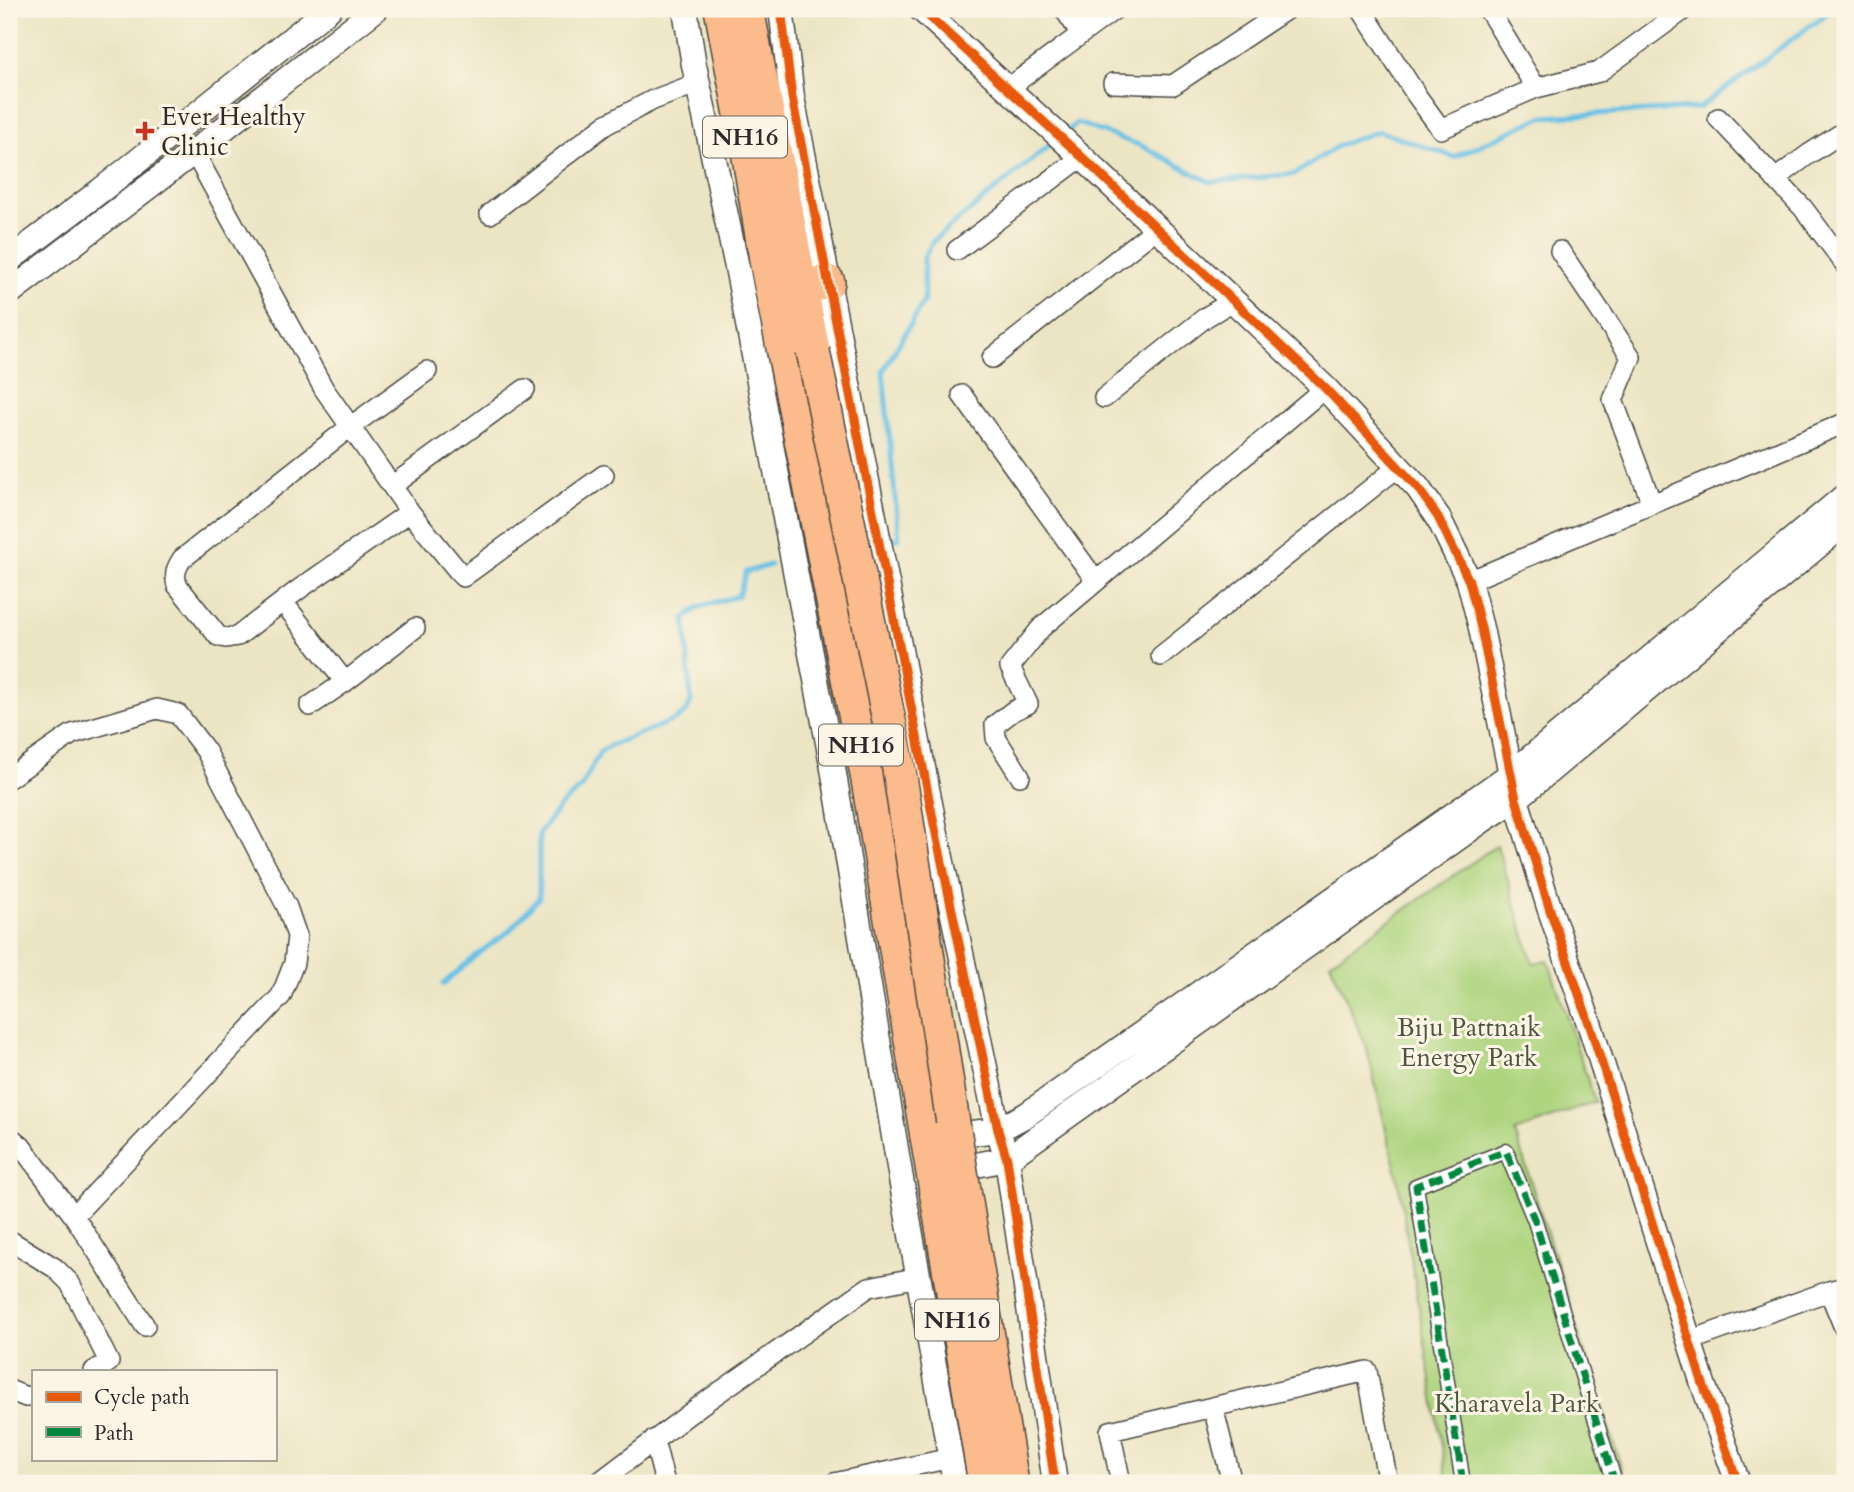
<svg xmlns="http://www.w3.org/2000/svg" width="1854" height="1492" font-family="Cardo,serif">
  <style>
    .green { fill: #add47e; stroke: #6c8054; stroke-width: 2 }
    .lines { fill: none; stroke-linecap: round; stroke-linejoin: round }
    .stream { stroke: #68c0e5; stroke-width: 5 }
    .pedestrian-casing { stroke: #484742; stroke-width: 17 }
    .minor-casing { stroke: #484742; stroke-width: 22 }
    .tertiary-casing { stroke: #484742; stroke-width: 27 }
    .trunk-casing { stroke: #484742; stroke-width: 36 }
    .pedestrian { stroke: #fff; stroke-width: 14 }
    .minor { stroke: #fff; stroke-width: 19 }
    .tertiary { stroke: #fff; stroke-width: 24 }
    .trunk { stroke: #fbbb8c; stroke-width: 33 }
    .trunk-bridge-casing { stroke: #484742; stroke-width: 36; stroke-linecap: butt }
    .trunk-bridge { stroke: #fbbb8c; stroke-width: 33 }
    .quiet { stroke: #00873e; stroke-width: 7; stroke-dasharray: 14 7; stroke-linecap: butt }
    .cycleway-casing { stroke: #fcf5e5; stroke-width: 13 }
    .cycleway { stroke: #e8590c; stroke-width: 9 }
    .poi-dot { fill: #c8321e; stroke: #fcf5e5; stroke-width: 2.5 }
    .labels { text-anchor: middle; stroke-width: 6; stroke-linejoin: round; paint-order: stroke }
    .shield { fill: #fcf5e5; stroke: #6a6863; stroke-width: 2 }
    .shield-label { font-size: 24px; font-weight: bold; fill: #2b2b2b }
    .poi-label { font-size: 26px; fill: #2b2b2b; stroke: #fcf5e5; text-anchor: start }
    .park-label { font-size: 26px; fill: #4c5540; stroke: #fcf5e5 }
  </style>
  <rect width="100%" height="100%" fill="#fcf5e5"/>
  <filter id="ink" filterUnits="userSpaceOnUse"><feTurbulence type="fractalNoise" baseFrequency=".0143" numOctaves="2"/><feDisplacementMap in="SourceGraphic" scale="14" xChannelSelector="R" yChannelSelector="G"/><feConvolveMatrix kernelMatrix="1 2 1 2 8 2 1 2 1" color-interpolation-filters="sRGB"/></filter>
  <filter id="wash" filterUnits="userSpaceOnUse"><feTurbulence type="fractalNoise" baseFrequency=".00686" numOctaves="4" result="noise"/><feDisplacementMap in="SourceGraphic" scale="28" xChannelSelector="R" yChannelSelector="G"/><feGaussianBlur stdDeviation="1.57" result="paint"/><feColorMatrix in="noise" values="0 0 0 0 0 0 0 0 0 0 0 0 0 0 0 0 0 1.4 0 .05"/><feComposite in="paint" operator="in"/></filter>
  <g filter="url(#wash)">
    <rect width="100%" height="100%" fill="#ece5c4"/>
    <!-- green -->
    <path class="green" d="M1497 845 1533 963 1548 960 1595 1102 1515 1132 1626 1483H1448L1397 1175 1366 1046 1330 962Z"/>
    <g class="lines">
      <!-- stream -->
      <path class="stream" d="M1066 132 1077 123 1142 146 1210 182 1295 174 1339 145 1379 131 1454 157 1542 117 1699 108 1833 9
        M886 543 899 538 883 371 924 301V258L933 241 1056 140
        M443 984 479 953 508 932 539 898V833L563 803 581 788 600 752 611 745 675 720 687 711 691 701 685 618 699 607 738 596 746 572 770 565"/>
    </g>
  </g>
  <g filter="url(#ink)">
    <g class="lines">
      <!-- pedestrian casing -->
      <g class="pedestrian-casing">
        <path id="pedestrian" d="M1463 1483 1416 1186 1506 1151 1535 1221 1615 1483"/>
      </g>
      <!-- minor casing -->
      <g class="minor-casing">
        <path id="minor" d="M1064 9 1081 34
          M1361 9 1417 96 1441 129 1536 88 1488 9
          M1113 83 1173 85 1287 9
          M1536 88 1599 72 1685 9
          M1007 89 1115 9
          M1718 118 1803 208 1845 264
          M194 152 324 389 410 512
          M1775 179 1809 154 1845 131
          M490 214 605 125 653 100 698 83
          M957 250 1082 157
          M1560 251 1631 357 1613 400 1652 504
          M992 358 1157 228
          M427 371 350 427 182 559C176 568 174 574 177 585L218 636 226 638 238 636 298 590 410 512 463 577 604 475
          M962 395 1096 581
          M1104 398 1206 317 1233 301
          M392 486 525 389
          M1469 581 1845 423
          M283 602 345 682
          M1161 656 1398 467
          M310 706 345 682 415 628
          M1020 776 996 738 995 725 1013 711 1028 704 1010 667 1041 628 1325 388
          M9 778 72 734 157 709 178 714 206 751 287 907 297 936 294 963 281 996 74 1216
          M9 1136 21 1146 74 1216 145 1326
          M9 1240 55 1268 70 1283 109 1362 94 1371
          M1829 1291 1845 1330
          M1689 1341 1829 1291 1845 1287
          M9 1390 26 1397 33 1396
          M1213 1407 1232 1483
          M654 1440 665 1483
          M598 1483 701 1405 869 1287 919 1277
          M834 1483 951 1458
          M1121 1483 1110 1431 1367 1371 1388 1483"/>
      </g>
      <!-- tertiary casing -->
      <g class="tertiary-casing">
        <path id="tertiary" d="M685 9 694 65 738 272 834 774 901 1179 955 1483
          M781 9 792 97 934 824 998 1130 1007 1159 1055 1483
          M921 9 1082 157 1325 388 1418 488 1438 517 1469 581 1481 628 1516 799 1549 907 1591 1029 1702 1381 1738 1483
          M9 260 100 191 329 9
          M9 293 194 152 376 9
          M938 1137 998 1130 1026 1115 1511 774 1845 496
          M945 1171 1007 1159 1483 820 1516 799 1845 523"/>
      </g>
      <!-- trunk casing -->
      <g class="trunk-casing">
        <path id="trunk" d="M721 9 749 157 767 266 868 780 927 1137
          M747 9 813 351
          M800 288 828 282"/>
      </g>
      <!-- pedestrian -->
      <use href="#pedestrian" class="pedestrian"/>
      <!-- minor -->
      <use href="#minor" class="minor"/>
      <!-- tertiary -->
      <use href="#tertiary" class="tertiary"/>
      <!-- trunk -->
      <use href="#trunk" class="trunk"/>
      <!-- trunk-bridge casing -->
      <g class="trunk-bridge-casing">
        <path id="trunk-bridge" d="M813 351 899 769 953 1123 1012 1483
          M927 1137 985 1483"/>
      </g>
      <!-- trunk-bridge -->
      <use href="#trunk-bridge" class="trunk-bridge"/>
      <!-- quiet -->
      <path class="quiet" d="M1463 1483 1416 1186 1506 1151 1535 1221 1615 1483"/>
      <!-- cycleway casing -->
      <g class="cycleway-casing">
        <path id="cycleway" d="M781 9 792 97 934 824 998 1130 1007 1159 1055 1483
          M921 9 1082 157 1325 388 1418 488 1438 517 1469 581 1481 628 1516 799 1549 907 1591 1029 1702 1381 1738 1483"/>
      </g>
      <!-- cycleway -->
      <use href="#cycleway" class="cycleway"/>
    </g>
  </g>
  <!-- markers -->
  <path class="poi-dot" d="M141.5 120.5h7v7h7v7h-7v7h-7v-7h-7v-7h7z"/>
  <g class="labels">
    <!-- shield labels -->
    <g class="shield">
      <rect x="703" y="116.5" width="84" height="41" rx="5"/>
      <rect x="819" y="724.5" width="84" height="41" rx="5"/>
      <rect x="915" y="1299.5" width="84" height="41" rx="5"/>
    </g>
    <g class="shield-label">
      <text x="745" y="145">NH16</text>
      <text x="861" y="753">NH16</text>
      <text x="957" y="1328">NH16</text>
    </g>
    <!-- poi labels -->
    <g class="poi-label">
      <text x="161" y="125">Ever Healthy<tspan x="161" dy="30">Clinic</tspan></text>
    </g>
    <!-- park labels -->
    <g class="park-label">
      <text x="1469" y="1036">Biju Pattnaik<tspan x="1469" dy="30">Energy Park</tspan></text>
      <text x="1517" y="1412">Kharavela Park</text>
    </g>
  </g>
  <!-- margin -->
  <rect width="1854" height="1492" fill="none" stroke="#fcf5e5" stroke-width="35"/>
  <!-- legend -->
  <rect x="32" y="1370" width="245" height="91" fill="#fcf5e5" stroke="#a8a49b" stroke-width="2"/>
  <rect x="46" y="1392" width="35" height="10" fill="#e8590c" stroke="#a8a49b" stroke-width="2"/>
  <text x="94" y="1404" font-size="21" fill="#2b2b2b">Cycle path</text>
  <rect x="46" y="1427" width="35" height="10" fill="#00873e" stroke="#a8a49b" stroke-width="2"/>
  <text x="94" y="1440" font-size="21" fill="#2b2b2b">Path</text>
</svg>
